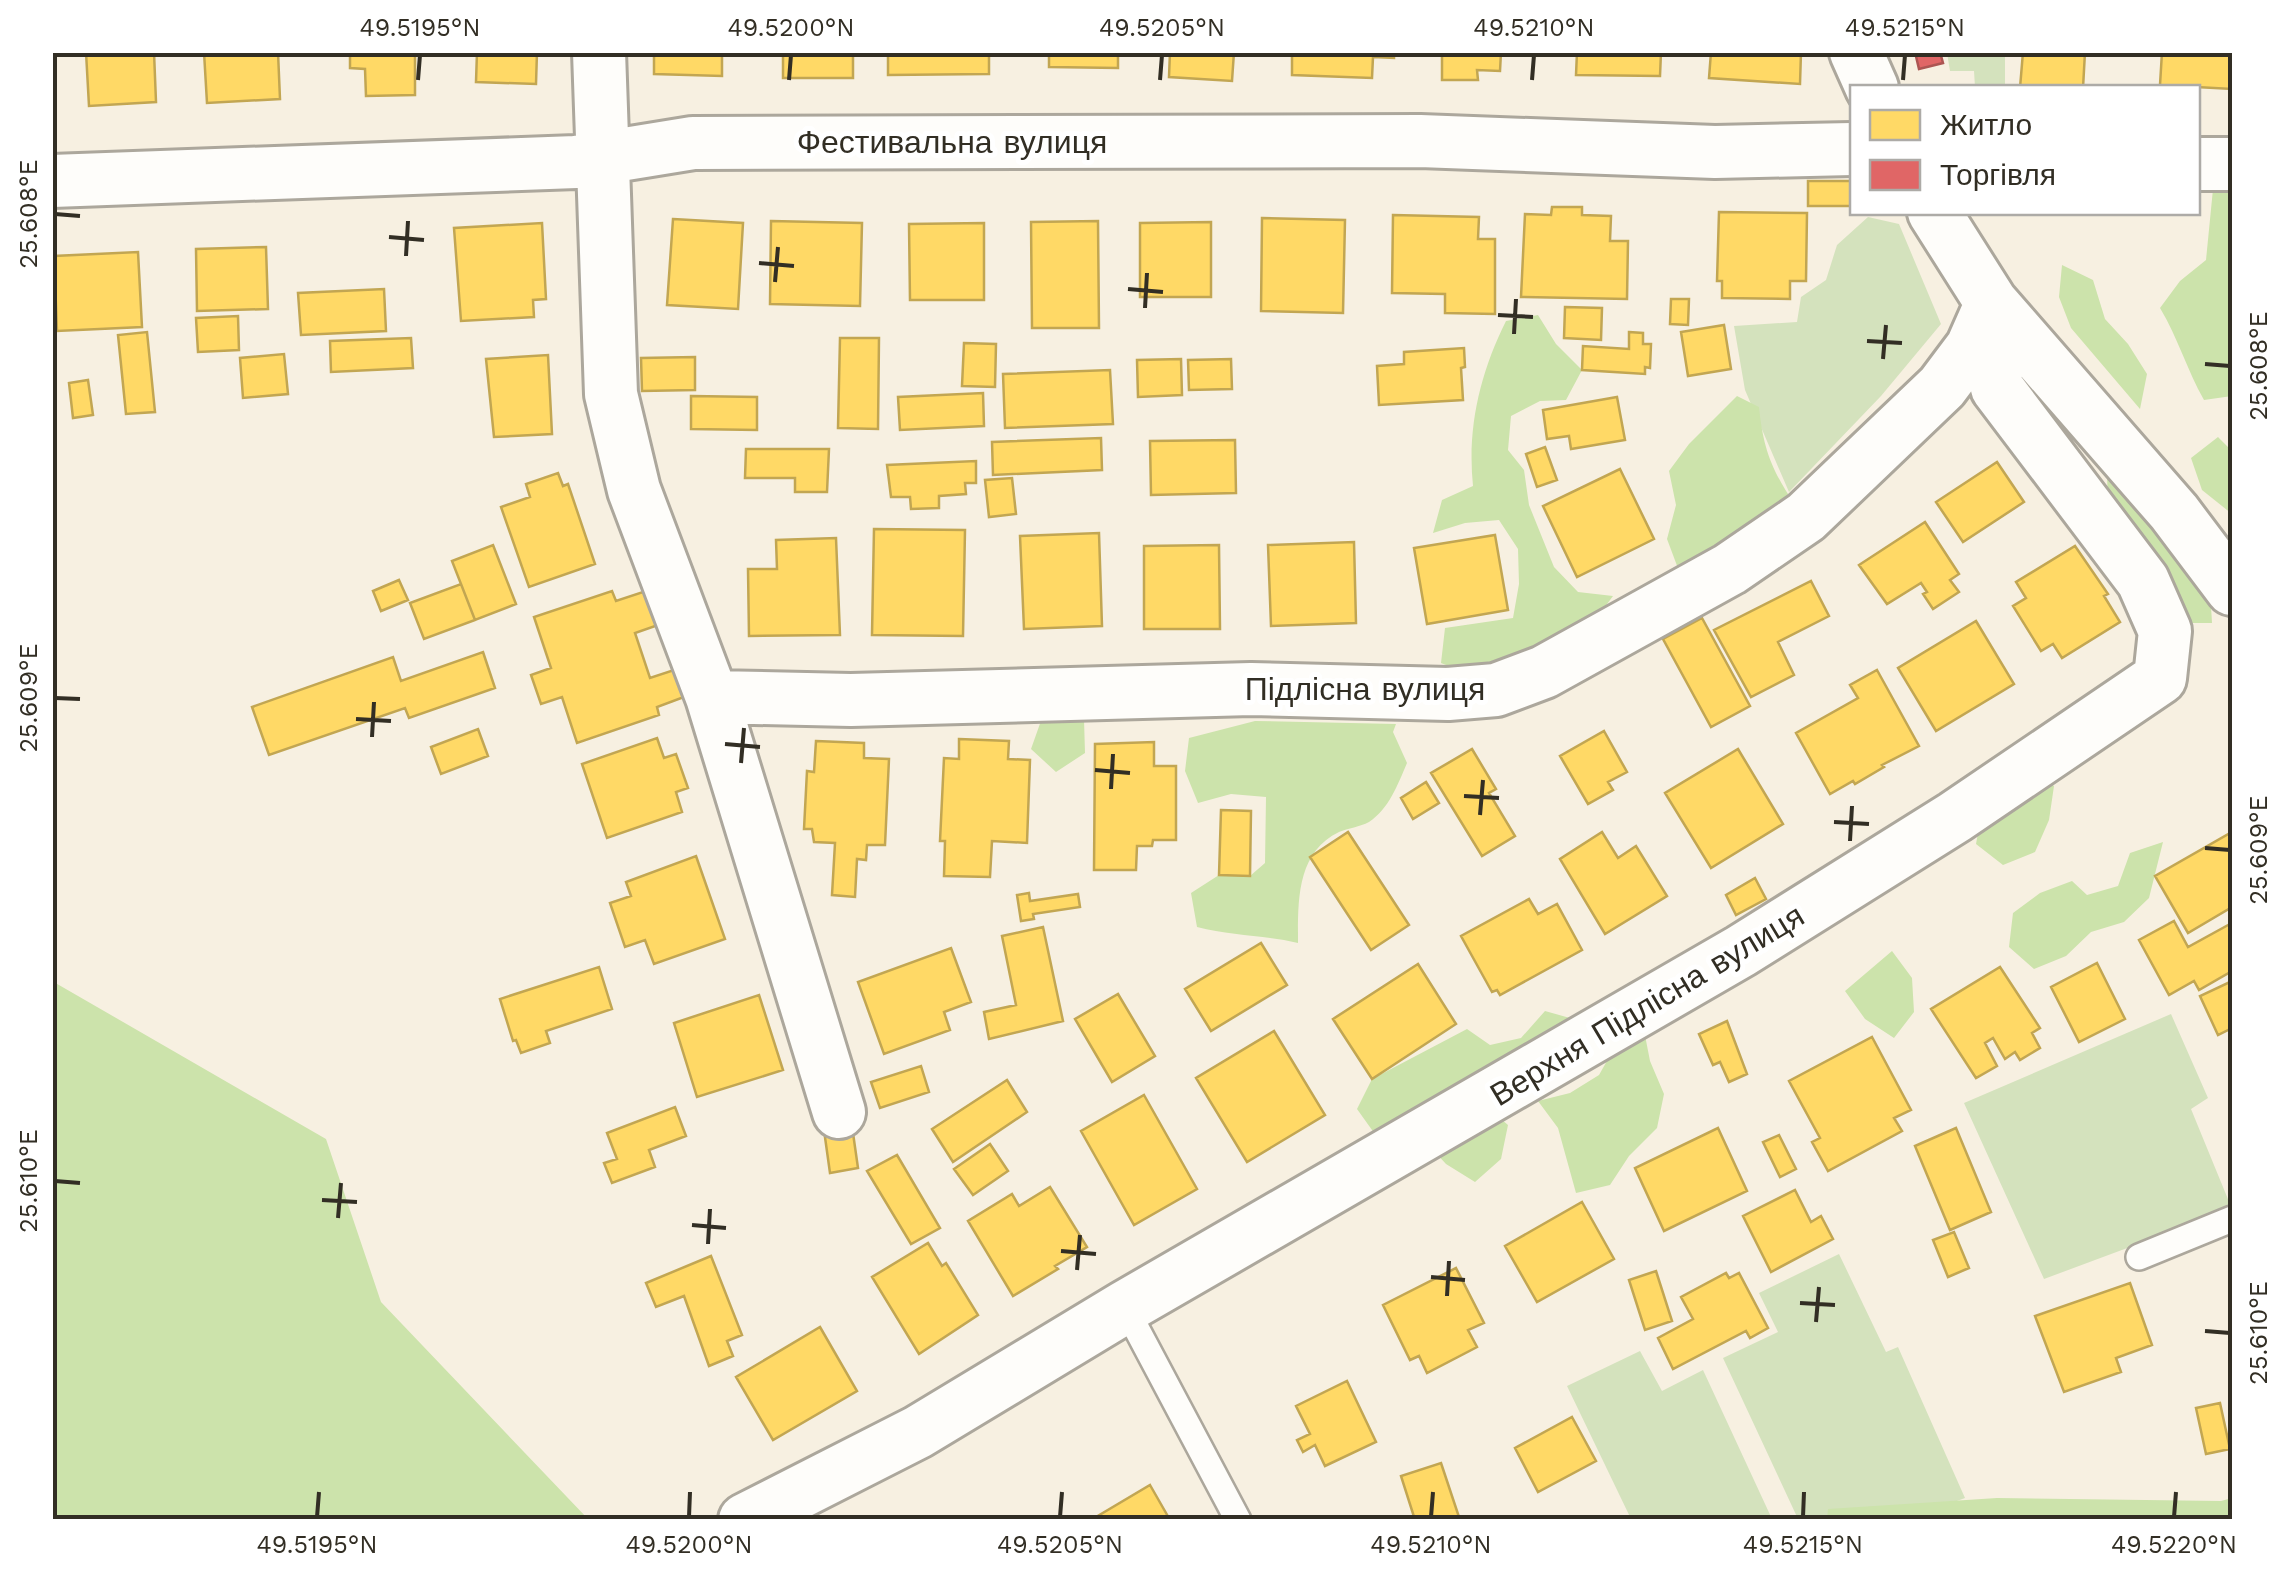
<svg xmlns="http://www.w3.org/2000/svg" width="2285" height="1572" font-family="'Work Sans',sans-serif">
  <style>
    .green { fill: #d4e2bd }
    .forest { fill: #cce3ab }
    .homes { fill: #ffd966; stroke: #c2a652; stroke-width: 2.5 }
    .shops { fill: #e06666; stroke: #ac5552; stroke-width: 2.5 }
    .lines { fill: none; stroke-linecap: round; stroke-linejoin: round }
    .lane-casing { stroke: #aca79c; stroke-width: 30 }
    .street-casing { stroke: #aca79c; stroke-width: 58 }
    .lane { stroke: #fefdfa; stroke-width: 25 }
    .street { stroke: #fefdfa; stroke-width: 52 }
    .ticks { fill: none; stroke: #322e24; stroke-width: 4 }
    .labels { text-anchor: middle; stroke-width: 10; stroke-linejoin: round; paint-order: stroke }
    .street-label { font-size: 32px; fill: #322e24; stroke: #fff }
    .neatline { fill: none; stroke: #322e24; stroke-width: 4 }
    .ticks-label { font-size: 25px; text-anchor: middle; fill: #322e24 }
  </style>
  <rect width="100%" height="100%" fill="#f7f0e1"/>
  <!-- green -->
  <path class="green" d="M1947 53H2005V87H1975L1974 71H1950Z
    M1868 217 1899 224 1941 324 1881 396 1789 492 1745 390 1734 326 1797 322 1801 297 1826 280 1837 245Z
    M2171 1014 2208 1098 2191 1109 2232 1209 2044 1279 1964 1103Z
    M1839 1254 1886 1352 1898 1347 1965 1498 1908 1519H1798L1723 1358 1778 1332 1759 1293Z
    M1640 1351 1662 1391 1703 1370 1772 1519H1631L1567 1386Z"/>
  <!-- forest -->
  <path class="forest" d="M2232 180V396L2204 400C2187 370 2178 338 2160 308L2180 281 2206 260 2213 189Z
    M2062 265 2093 280 2105 319 2128 344 2147 374 2140 409 2071 328 2059 297Z
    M1538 315 1556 344 1582 370 1566 400 1540 401 1511 416 1508 450 1524 470 1529 505 1554 567 1578 592 1613 596 1593 623 1473 676 1441 663 1445 628 1513 618 1519 584 1518 549 1499 520 1465 523 1433 533 1442 500 1473 486C1467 428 1480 373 1506 321Z
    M1737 396 1759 407C1763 447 1771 469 1794 503L1679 571 1667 539 1676 505 1669 471 1689 444Z
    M2218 437 2232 451V514L2202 490 2191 458Z
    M2107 473 2210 589 2212 623H2178L2108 508Z
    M1042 718 1084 719 1085 753 1056 772 1031 749Z
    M1255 721 1396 724 1393 732 1407 763C1398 784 1389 809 1369 822 1360 827 1348 828 1339 832 1296 853 1298 902 1298 943 1264 935 1231 936 1197 927L1191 893 1219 875 1250 876 1265 863 1266 797 1231 794 1198 803 1185 771 1189 738Z
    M2039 775 2054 786 2049 820 2035 852 2003 865 1976 844 1982 811Z
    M2163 842 2149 898 2124 922 2091 932 2066 956 2034 969 2009 947 2013 913 2040 893 2072 881 2087 895 2118 886 2130 853Z
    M1892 951 1912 978 1914 1012 1894 1038 1865 1019 1845 991Z
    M52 981 326 1139 381 1302 588 1519H53Z
    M1545 1011 1577 1020 1482 1103 1508 1125 1501 1159 1475 1182 1446 1164 1422 1138 1377 1137 1357 1109 1372 1079 1467 1029 1490 1045 1521 1038Z
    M1643 1025 1650 1061 1664 1094 1657 1128 1629 1156 1610 1185 1576 1193 1558 1128 1538 1101 1570 1093 1599 1075 1616 1045Z
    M1997 1498 2221 1501 2232 1498V1519H1827L1828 1509Z"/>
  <!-- homes -->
  <path class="homes" d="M86 52H154L156 102 89 106Z
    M204 52H278L280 99 207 103Z
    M350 52H415V95L366 96 365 69 350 68Z
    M477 52H537L536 84 476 82Z
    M654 52H722V76L654 74Z
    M783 52H853V78H783Z
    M888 52H989V74L888 75Z
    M1049 52H1118V68L1049 67Z
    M1170 52H1234L1232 81 1169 77Z
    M1292 52H1394V58L1373 57 1372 78 1292 75Z
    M1442 52H1501L1500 71 1477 70 1478 80H1442Z
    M1577 52H1661L1660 76 1576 75Z
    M1711 52H1801L1800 84 1709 78Z
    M2023 52H2085L2083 88H2020Z
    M2162 52H2232V89L2160 85Z
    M1808 181H1852V206H1808Z
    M1552 207H1582V215L1611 216 1610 241H1628L1627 299 1521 297 1525 214 1551 215Z
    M1719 212 1807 213 1806 281H1790V299L1722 298V281H1717Z
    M1393 215 1479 217 1478 239H1495V314L1445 313V294L1392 293Z
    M1262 218 1345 220 1343 313 1261 311Z
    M673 219 743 223 738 309 667 305Z
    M771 221 862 223 860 306 770 304Z
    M1098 221 1099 328H1032L1031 222Z
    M1211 222V297H1140V223Z
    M542 223 546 299 533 300 534 317 461 321 454 228Z
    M984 223V300H910L909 224Z
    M266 247 268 309 197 311 196 249Z
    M138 252 142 327 57 331 54 256Z
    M384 289 386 331 301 335 298 293Z
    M1671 299H1689L1688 325 1670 324Z
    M1565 307 1602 308 1601 340 1564 338Z
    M238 316 239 350 198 352 196 318Z
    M1724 325 1731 369 1688 376 1681 332Z
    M147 332 155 412 126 414 118 335Z
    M1629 332 1643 333V344H1651L1650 368 1645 367V374L1582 370 1583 346 1629 349Z
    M411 338 413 368 331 372 330 341Z
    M840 338H879L878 429 838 428Z
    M964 343 996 344 995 387 962 386Z
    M1464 348 1465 367 1461 368 1463 400 1379 405 1377 366 1404 364V352Z
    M284 354 288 394 243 398 240 358Z
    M548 355 552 434 494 437 486 359Z
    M695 357V390L642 391 641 358Z
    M1181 359 1182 395 1138 397 1137 360Z
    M1231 359 1232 389 1189 390 1188 360Z
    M1110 370 1113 424 1005 428 1003 374Z
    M88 380 93 415 73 418 69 383Z
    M983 393 984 426 900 430 898 397Z
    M691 396 757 397V430L691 429Z
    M1617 397 1625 440 1571 449 1569 436 1547 439 1543 410Z
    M1101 438 1102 470 993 475 992 442Z
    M1235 440 1236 493 1151 495 1150 441Z
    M1545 447 1557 480 1537 487 1526 454Z
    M746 449H829L827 492H795V478H745Z
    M976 461V483H965L966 494 939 496V508L911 509 910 497H891L887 465Z
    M1997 462 2024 502 1963 542 1936 502Z
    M1620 469 1654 539 1577 577 1543 506Z
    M558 473 563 486 568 484 595 564 529 587 501 507 530 497 526 484Z
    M1012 478 1016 514 989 517 985 480Z
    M1925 522 1959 574 1950 580 1959 592 1933 609 1923 594 1927 592 1921 583 1887 604 1859 565Z
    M874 529 965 530 963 636 872 635Z
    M1099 533 1102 626 1024 629 1020 536Z
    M1495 535 1508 610 1427 624 1414 548Z
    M836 538 840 635 749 636 748 569H777L776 540Z
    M1354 542 1356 623 1271 626 1268 545Z
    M493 545 516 604 475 620 452 561Z
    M1219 545 1220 629H1144V546Z
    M2075 546 2108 594 2104 596 2120 622 2062 658 2053 644 2041 651 2013 606 2026 598 2016 582Z
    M399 580 408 600 381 611 373 591Z
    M1811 581 1829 616 1778 642 1794 675 1751 697 1714 630Z
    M461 584 475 620 424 639 410 603Z
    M649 590 661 624 635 633 650 678 674 670 684 697 657 707 659 715 577 743 562 697 541 704 531 675 551 668 534 617 612 591 616 601Z
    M1702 618 1750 706 1711 727 1663 639Z
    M1976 621 2014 684 1936 731 1898 668Z
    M483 652 495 688 409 718 405 708 269 755 252 707 393 657 401 681Z
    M1877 670 1919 746 1882 765 1884 767 1855 784 1853 781 1830 794 1796 733 1858 698 1850 685Z
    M478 729 488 756 441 774 431 747Z
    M1604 731 1627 772 1608 782 1613 790 1588 804 1560 756Z
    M657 738 664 758 676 754 688 788 676 792 682 812 607 838 582 764Z
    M959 739 1009 741 1008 759 1030 760 1027 843 992 841 990 877 944 876 945 841H940L944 758 959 759Z
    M816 741 864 743V758L889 759 885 845H867L866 860 857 859 855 897 832 895 835 843 814 842 812 829H804L807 771 814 772Z
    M1154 742V766H1176V840H1153L1152 846H1137L1136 870H1094L1095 744Z
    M1472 749 1496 789 1489 793 1515 836 1482 856 1431 773Z
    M1738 749 1783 824 1711 868 1665 793Z
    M1426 782 1439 803 1413 819 1401 798Z
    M1221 810 1251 811 1250 876 1219 875Z
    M1348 832 1409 925 1371 950 1310 857Z
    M1602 832 1618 858 1636 846 1667 896 1605 934 1560 859Z
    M2232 832V907L2188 933 2155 876Z
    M696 856 725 939 654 964 645 940 625 947 610 903 631 896 626 882Z
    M1755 878 1766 899 1736 915 1726 895Z
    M1029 893 1030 901 1078 894 1080 907 1033 914 1034 919 1021 921 1017 895Z
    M1529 899 1538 914 1557 904 1582 950 1500 995 1497 990 1492 992 1461 936Z
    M2174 921 2188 947 2230 924 2232 971 2199 990 2194 981 2169 995 2139 940Z
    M1043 927 1063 1021 989 1039 984 1012 1016 1005 1002 936Z
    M1261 943 1287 985 1211 1031 1185 989Z
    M951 948 971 1002 944 1012 950 1030 884 1054 858 982Z
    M2097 963 2125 1019 2079 1042 2051 987Z
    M1418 964 1456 1024 1372 1079 1333 1019Z
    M599 967 612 1009 546 1031 550 1043 521 1053 516 1040 513 1041 500 999Z
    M2000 967 2040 1028 2032 1033 2040 1048 2020 1060 2015 1052 2005 1059 1993 1038 1985 1043 1997 1066 1976 1078 1931 1009Z
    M2232 981V1028L2218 1035 2200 996Z
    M1118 994 1155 1056 1112 1082 1075 1019Z
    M759 995 783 1070 697 1097 674 1023Z
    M1727 1021 1747 1074 1729 1082 1720 1062 1713 1065 1699 1034Z
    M1274 1031 1325 1115 1247 1162 1196 1078Z
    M1872 1037 1911 1110 1894 1118 1902 1131 1828 1171 1812 1142 1820 1138 1789 1081Z
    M921 1066 929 1092 880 1108 871 1082Z
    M1007 1080 1027 1112 953 1162 932 1129Z
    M1144 1095 1197 1189 1134 1225 1081 1131Z
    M675 1107 686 1136 649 1150 655 1167 612 1183 604 1163 617 1159 607 1133Z
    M852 1126 858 1168 830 1173 824 1130Z
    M1718 1128 1747 1191 1664 1231 1635 1168Z
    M1956 1128 1991 1212 1950 1230 1915 1146Z
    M1779 1135 1796 1169 1780 1177 1763 1142Z
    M990 1144 1008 1171 973 1195 954 1169Z
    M897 1155 940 1228 911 1244 867 1171Z
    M1050 1187 1087 1247 1055 1266 1058 1269 1013 1296 968 1221 1012 1194 1019 1206Z
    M1795 1190 1811 1222 1821 1216 1833 1239 1771 1272 1743 1216Z
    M1582 1202 1614 1259 1537 1302 1505 1246Z
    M1954 1232 1969 1268 1948 1277 1933 1240Z
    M928 1243 942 1266 946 1263 978 1315 919 1354 872 1277Z
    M711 1256 742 1335 727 1341 733 1356 709 1366 684 1296 656 1307 646 1283Z
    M1456 1268 1484 1323 1468 1330 1477 1347 1427 1373 1419 1356 1410 1360 1383 1305Z
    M1656 1271 1672 1321 1645 1330 1629 1280Z
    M1726 1273 1729 1278 1739 1273 1768 1328 1750 1338 1746 1331 1673 1369 1658 1338 1693 1319 1681 1297Z
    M2130 1283 2152 1345 2116 1358 2121 1372 2064 1392 2035 1316Z
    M820 1327 857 1391 773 1440 736 1377Z
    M1347 1381 1376 1442 1325 1466 1315 1445 1303 1452 1297 1440 1310 1434 1296 1406Z
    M2220 1403 2230 1449 2206 1454 2196 1408Z
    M1572 1417 1596 1461 1538 1492 1515 1448Z
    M1441 1463 1460 1520H1415L1401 1476Z
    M1150 1485 1170 1520H1091Z"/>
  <!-- shops -->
  <path class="shops" d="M1915 52H1940L1943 63 1919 69Z"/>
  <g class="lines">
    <!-- lane casing -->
    <g class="lane-casing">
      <path id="lane" d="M2139 1257 2232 1219
        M1125 1307 1238 1520"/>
    </g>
    <!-- street casing -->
    <g class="street-casing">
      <path id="street" d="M599 52 611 394 634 490 712 697 839 1112
        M1856 52 1872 88
        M2198 164H2232
        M52 181 576 162 693 143 1420 141 1715 152 1852 149
        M1934 212 1991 302 2174 512 2232 589
        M712 697 851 700 1251 689 1448 694 1496 690 1544 672 1730 569 1806 517 1942 387 1972 347 1991 304
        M745 1520 918 1432 1125 1307 1741 951 1955 817 2160 678 2165 631 2143 581 1997 388 1991 351V302"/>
    </g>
    <!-- lane -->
    <use href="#lane" class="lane"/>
    <!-- street -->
    <use href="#street" class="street"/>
  </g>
  <!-- ticks -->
  <path class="ticks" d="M418 80 420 55M789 80 791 55M1160 80 1162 55M1532 80 1534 55M1903 80 1905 55M55 214 80 216M389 237 424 240M406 256 408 221M759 263 794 266M775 282 778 247M1128 289 1163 292M1145 308 1147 273M1498 315 1533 317M1514 334 1516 299M1867 341 1902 343M1883 359 1886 325M2205 364 2230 366M55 698 80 699M356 719 391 721M372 737 374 702M725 744 760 747M741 763 744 728M1095 770 1130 773M1111 789 1113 754M1464 796 1499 798M1480 815 1483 780M1834 822 1869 824M1850 841 1852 806M2205 848 2230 850M55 1181 80 1183M322 1200 357 1202M338 1218 341 1183M692 1225 726 1228M708 1244 710 1209M1061 1251 1096 1254M1077 1270 1080 1235M1431 1277 1465 1280M1447 1296 1449 1261M1800 1303 1835 1305M1816 1322 1819 1287M2205 1331 2230 1333M317 1517 319 1492M689 1517 690 1492M1060 1517 1062 1492M1431 1517 1433 1492M1803 1517 1804 1492M2174 1517 2176 1492"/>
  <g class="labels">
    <!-- street labels -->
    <g class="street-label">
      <text x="952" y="153">Фестивальна вулиця</text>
      <text x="1365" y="700">Підлісна вулиця</text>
      <text transform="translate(1647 1005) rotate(-31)" y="11">Верхня Підлісна вулиця</text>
    </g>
  </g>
  <!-- border -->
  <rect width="2285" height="1572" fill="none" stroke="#ffffff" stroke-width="110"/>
  <!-- legend -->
  <rect x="1850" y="85" width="350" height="130" fill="#ffffff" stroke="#adaba7" stroke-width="2.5"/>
  <rect x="1870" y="110" width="50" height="30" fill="#ffd966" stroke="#adaba7" stroke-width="2.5"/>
  <text x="1940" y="135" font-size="30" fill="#322e24">Житло</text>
  <rect x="1870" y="160" width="50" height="30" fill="#e06666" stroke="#adaba7" stroke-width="2.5"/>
  <text x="1940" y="185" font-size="30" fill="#322e24">Торгівля</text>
  <rect x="55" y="55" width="2175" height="1462" class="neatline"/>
  <g class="ticks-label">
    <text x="420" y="36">49.5195°N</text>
    <text x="791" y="36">49.5200°N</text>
    <text x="1162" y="36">49.5205°N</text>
    <text x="1534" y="36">49.5210°N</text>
    <text x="1905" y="36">49.5215°N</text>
    <text transform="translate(28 214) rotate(-90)" y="9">25.608°E</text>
    <text transform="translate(2258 366) rotate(-90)" y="9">25.608°E</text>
    <text transform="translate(28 698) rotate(-90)" y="9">25.609°E</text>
    <text transform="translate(2258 850) rotate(-90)" y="9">25.609°E</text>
    <text transform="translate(28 1181) rotate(-90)" y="9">25.610°E</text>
    <text transform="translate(2258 1333) rotate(-90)" y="9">25.610°E</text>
    <text x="317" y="1553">49.5195°N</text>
    <text x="689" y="1553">49.5200°N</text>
    <text x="1060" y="1553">49.5205°N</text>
    <text x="1431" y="1553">49.5210°N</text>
    <text x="1803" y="1553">49.5215°N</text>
    <text x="2174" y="1553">49.5220°N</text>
  </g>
</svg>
